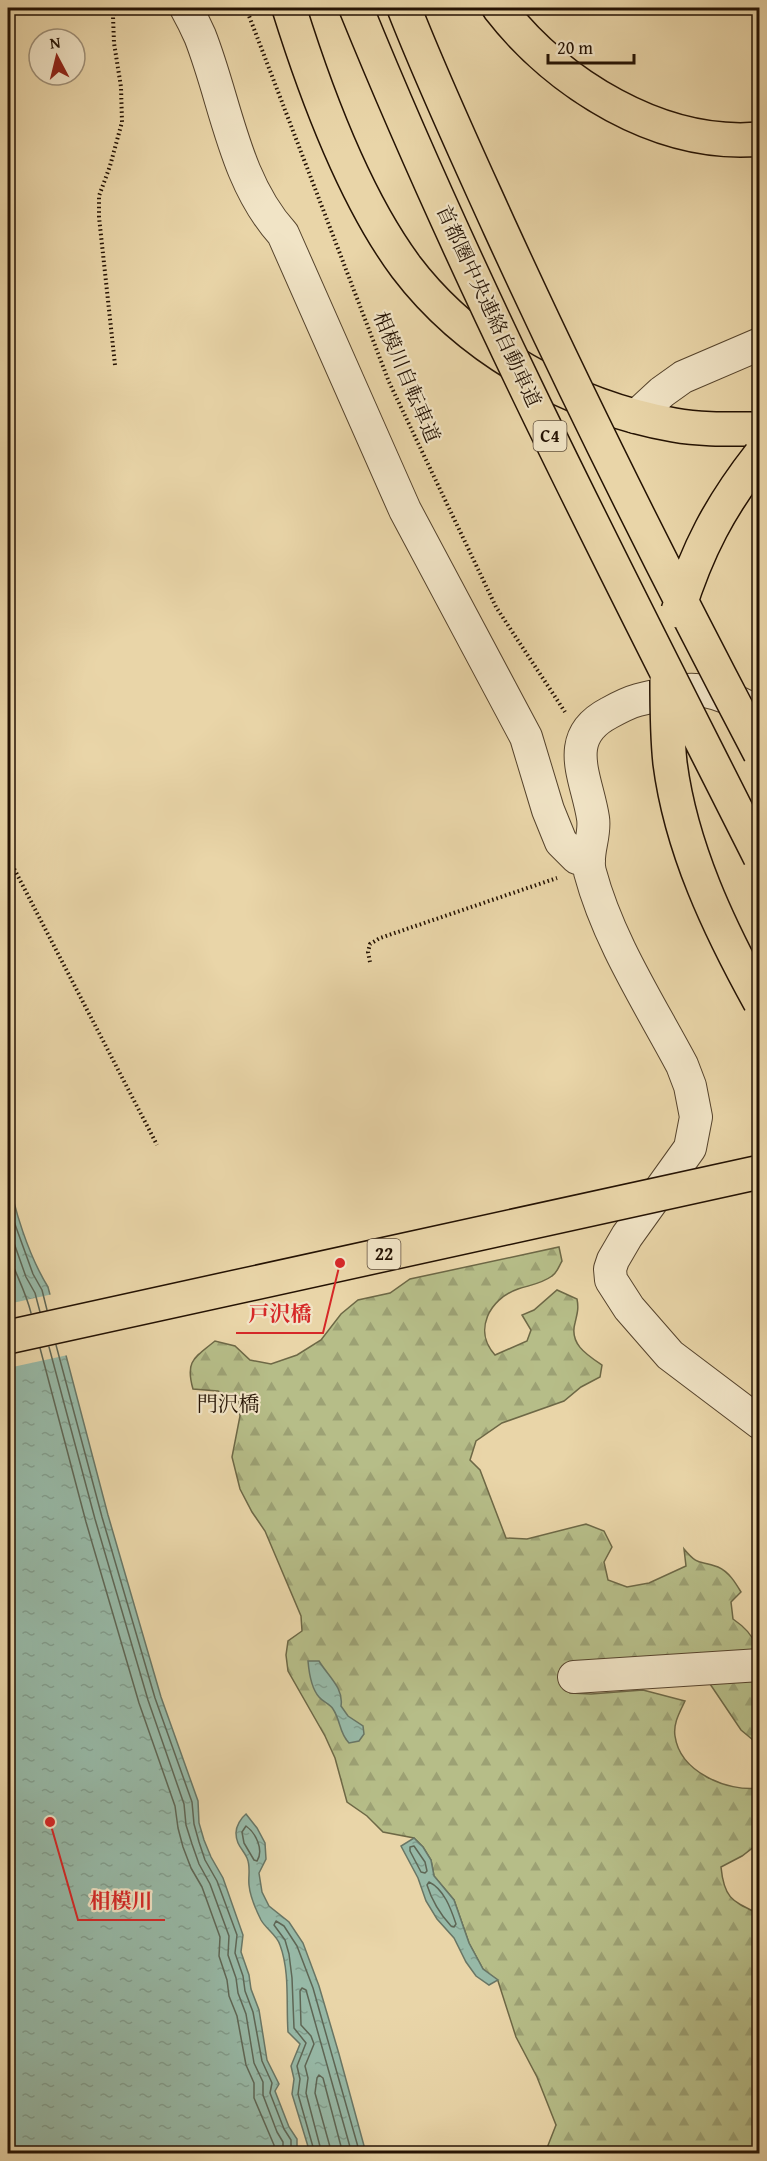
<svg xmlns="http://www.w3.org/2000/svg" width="767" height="2161" font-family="'Gentium Book Plus','Noto Serif JP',serif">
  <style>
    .forest { fill: url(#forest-firs); stroke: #6d6846; stroke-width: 1.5 }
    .water { fill: url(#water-ripples); stroke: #697665; stroke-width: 1.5 }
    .pier { fill: #e9d5a8 }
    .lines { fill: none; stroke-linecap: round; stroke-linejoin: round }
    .shore { stroke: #5e6655; stroke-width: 1.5 }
    .minor-casing { stroke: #55432c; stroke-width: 34 }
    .highway-casing { stroke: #241203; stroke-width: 36 }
    .path { stroke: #241203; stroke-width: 4; stroke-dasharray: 1.5 3; stroke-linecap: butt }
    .minor { stroke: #f1e4c6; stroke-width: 32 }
    .highway { stroke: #e9d5a8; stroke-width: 33 }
    .major-bridge-casing { stroke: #241203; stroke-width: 36; stroke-linecap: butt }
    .highway-bridge-casing { stroke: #241203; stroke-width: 36; stroke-linecap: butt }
    .major-bridge { stroke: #e9d5a8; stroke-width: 33 }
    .highway-bridge { stroke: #e9d5a8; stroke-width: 33 }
    .labels { text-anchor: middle; stroke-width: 4.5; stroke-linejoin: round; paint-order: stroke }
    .shield { fill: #f1e4c6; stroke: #62513e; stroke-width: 1.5 }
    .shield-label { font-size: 18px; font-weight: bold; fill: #241203 }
    .street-label { font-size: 20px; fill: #241203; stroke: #f1e4c6 }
    .neighbourhood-label { font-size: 21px; fill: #241203; stroke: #f1e4c6 }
    .leader { fill: none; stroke: #d62828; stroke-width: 2 }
    .callout-dot { fill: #d62828; stroke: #f1e4c6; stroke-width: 2 }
    .callout-label { font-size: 21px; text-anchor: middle; font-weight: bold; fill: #d62828; stroke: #f1e4c6; stroke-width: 4.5; stroke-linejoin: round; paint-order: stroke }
  </style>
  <defs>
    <pattern id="forest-firs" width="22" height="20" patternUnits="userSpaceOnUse" patternTransform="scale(1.5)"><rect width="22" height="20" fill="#b6bd88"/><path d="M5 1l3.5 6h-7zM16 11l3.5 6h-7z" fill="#9ca174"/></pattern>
    <pattern id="water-ripples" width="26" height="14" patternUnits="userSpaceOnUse" patternTransform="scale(1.5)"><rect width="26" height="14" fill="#97b9a7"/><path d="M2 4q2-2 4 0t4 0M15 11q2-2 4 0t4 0" fill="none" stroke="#829e8e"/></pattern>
  </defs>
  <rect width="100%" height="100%" fill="#e9d5a8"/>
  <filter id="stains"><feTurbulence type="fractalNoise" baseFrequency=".00333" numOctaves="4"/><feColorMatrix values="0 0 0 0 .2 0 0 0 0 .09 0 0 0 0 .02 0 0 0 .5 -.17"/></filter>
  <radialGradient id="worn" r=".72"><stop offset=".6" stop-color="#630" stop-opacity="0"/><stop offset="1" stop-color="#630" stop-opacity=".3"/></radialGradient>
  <!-- forest -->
  <path class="forest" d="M559 1247 562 1261C559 1266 557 1273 552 1276 541 1284 530 1285 518 1289 489 1299 473 1331 495 1355L527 1341 531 1330 522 1315 534 1310 557 1290 577 1299C579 1309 577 1314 575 1323 569 1344 587 1355 602 1365L600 1377 581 1387 564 1401 502 1423 476 1441 470 1460 480 1470 506 1538 527 1539 586 1524 604 1531 612 1547 604 1562 608 1580 627 1587 649 1583 686 1566 684 1549C700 1568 699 1559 718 1567 729 1572 735 1582 741 1592L731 1602 733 1619C762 1639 757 1651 754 1683L759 1686V1745L741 1730 704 1675 689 1674 664 1687 647 1680 561 1677 570 1693 591 1694 643 1690 685 1701C680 1712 673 1723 675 1736 680 1772 727 1792 759 1788V1843L742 1856 721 1867C724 1898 732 1901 757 1913L759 1918V2153H545L556 2125 537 2077 516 2037 498 1981 483 1969 469 1943 454 1900 434 1876 431 1860 423 1847 414 1838 383 1832 367 1816 347 1802 335 1758 325 1736 288 1671 286 1655 288 1641 302 1631 301 1616 265 1531 252 1512 240 1489 232 1457 240 1416 238 1400 218 1391 193 1389C185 1361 194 1358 215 1341L235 1346 250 1360 271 1364 297 1355 321 1340 341 1314 358 1300 390 1293 410 1279Z"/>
  <!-- water -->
  <path class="water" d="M8 1172C13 1208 29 1256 48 1287L108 1515 161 1697 198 1801 199 1823 204 1840 211 1857 223 1878 243 1935 241 1952 249 1975 251 1989 259 2010 267 2060 279 2084 275 2091 289 2127 297 2139V2153H8Z
    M308 1661H319C328 1676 344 1688 341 1706L348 1716 363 1726 364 1734 359 1741 349 1743C339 1733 341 1721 333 1709 330 1704 323 1702 319 1697 311 1688 309 1673 308 1661Z
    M246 1814 257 1828 265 1843 266 1859 259 1873 262 1892 269 1906 289 1922 303 1943 319 1986 339 2054 366 2153H310L292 2094 294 2079 291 2066 300 2044 288 2032C286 2004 290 1972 280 1945 277 1935 266 1929 261 1920 256 1910 250 1896 249 1885 248 1876 251 1867 247 1858 243 1849 236 1845 236 1833 236 1826 241 1818 246 1814Z
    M414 1838 423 1847 431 1860 434 1876 454 1900 469 1943 483 1969 498 1980 489 1985 476 1976 466 1962 454 1938 437 1919 426 1901 418 1878 401 1846Z"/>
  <!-- pier -->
  <path class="pier" d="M53 1294 68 1355 8 1368V1304Z"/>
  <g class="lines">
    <!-- shore -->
    <path class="shore" d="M8 1205 33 1274 42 1290 47 1310
      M8 1226 26 1277 35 1293 40 1312
      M8 1252C15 1273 26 1292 31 1313
      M56 1345 102 1517 155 1698 192 1802 194 1824 199 1842 205 1860 217 1881 237 1935 235 1953 243 1976 245 1991 253 2012 262 2061 272 2083 270 2093 284 2129 291 2140V2154
      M49 1347 95 1519 148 1700 184 1804 186 1825 192 1844 199 1864 210 1884 229 1936 228 1955 236 1978 238 1993 246 2014 254 2063 263 2082V2095L277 2132 283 2142V2154
      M40 1348 86 1522 139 1703 175 1806 178 1828 183 1847 191 1868 202 1887 220 1937 219 1956 227 1980 229 1996 237 2016 246 2065 254 2083V2098L274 2145V2154
      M246 1826C256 1833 264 1850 257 1861L254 1860 244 1843 242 1832Z
      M414 1846 425 1862 427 1871 425 1873 421 1872 410 1851V1847Z
      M429 1882C444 1889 451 1909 456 1924L454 1927 451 1926C440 1914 432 1901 427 1885Z
      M315 2154 298 2094 300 2079 297 2066 306 2043 294 2028 292 1978 289 1954 285 1940 274 1925 276 1921 284 1926 297 1946 313 1988 360 2154
      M322 2154 306 2093 308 2078 305 2066 314 2044 311 2036 301 2025 300 1991 302 1988 306 1990 352 2154
      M332 2154 315 2093 317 2078 319 2075 323 2078 343 2154"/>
    <!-- minor casing -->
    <g class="minor-casing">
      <path id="minor" d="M186 8C191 17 196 27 200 36 226 102 234 180 283 234L405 510 526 737 548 810 561 842 577 858 589 861
        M635 417 662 392 683 377 760 344
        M760 714C740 702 710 688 687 690 670 692 654 696 638 700 627 703 618 708 609 713 561 738 587 778 593 818 596 836 585 854 590 872 608 940 649 1003 682 1065L690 1086 696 1117 690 1148 627 1236 613 1260 610 1269 611 1280 629 1308 670 1355 760 1423
        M574 1677 760 1665"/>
    </g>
    <!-- highway casing -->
    <g class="highway-casing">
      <path id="highway" d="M289 8C315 91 354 197 406 267 469 350 572 407 674 425 702 430 731 429 760 429
        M499 8C558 84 660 148 760 139"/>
    </g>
    <!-- path -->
    <path class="path" d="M246 8 389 382 496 607 565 712
      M115 365 99 217V196L110 166 122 122 121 87 114 43 113 16 117 8
      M8 857 157 1145
      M370 962 368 952 370 944 380 938 557 878"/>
    <!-- minor -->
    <use href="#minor" class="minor"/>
    <!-- highway -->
    <use href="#highway" class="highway"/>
    <!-- major-bridge casing -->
    <g class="major-bridge-casing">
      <path id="major-bridge" d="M8 1337 760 1172"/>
    </g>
    <!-- highway-bridge casing -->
    <g class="highway-bridge-casing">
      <path id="highway-bridge" d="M356 8C474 298 619 577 760 857
        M404 8C433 82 467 155 500 228 581 405 669 580 760 753
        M678 611C697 550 720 506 760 455
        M667 680C667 707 667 735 670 763 681 848 719 928 760 1002"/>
    </g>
    <!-- major-bridge -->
    <use href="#major-bridge" class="major-bridge"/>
    <!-- highway-bridge -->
    <use href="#highway-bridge" class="highway-bridge"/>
  </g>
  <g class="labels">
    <!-- shield labels -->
    <g class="shield">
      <rect x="533.5" y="421" width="33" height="30" rx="4.5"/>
      <rect x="367.5" y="1239" width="33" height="30" rx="4.5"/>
    </g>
    <g class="shield-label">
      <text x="550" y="442">C4</text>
      <text x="384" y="1260">22</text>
    </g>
    <!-- street labels -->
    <g class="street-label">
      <text transform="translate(489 306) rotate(65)" y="7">首都圏中央連絡自動車道</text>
      <text transform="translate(407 377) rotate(67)" y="7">相模川自転車道</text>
    </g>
    <!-- neighbourhood labels -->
    <g class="neighbourhood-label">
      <text x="228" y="1411">門沢橋</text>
    </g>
  </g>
  <!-- callouts -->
  <path class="leader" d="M340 1263L323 1333H236M50 1822L78 1920H165"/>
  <g class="callout-dot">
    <circle cx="340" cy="1263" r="6"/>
    <circle cx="50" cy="1822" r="6"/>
  </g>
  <g class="callout-label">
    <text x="280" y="1321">戸沢橋</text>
    <text x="121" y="1908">相模川</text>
  </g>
  <!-- margin -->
  <rect width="767" height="2161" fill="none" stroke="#e9d5a8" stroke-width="30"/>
  <rect x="9" y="9" width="749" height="2143" fill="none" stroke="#241203" stroke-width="3"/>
  <rect x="15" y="15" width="737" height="2131" fill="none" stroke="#241203" stroke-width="1.5"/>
  <!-- north arrow -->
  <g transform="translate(57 57) rotate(353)"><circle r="28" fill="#f1e4c6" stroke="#9f9078" stroke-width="1.5"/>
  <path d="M0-4.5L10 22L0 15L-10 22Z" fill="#8f2418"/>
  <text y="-9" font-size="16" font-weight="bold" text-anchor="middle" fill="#241203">N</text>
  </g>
  <!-- scale -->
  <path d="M548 54v9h86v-9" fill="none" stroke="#241203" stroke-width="3"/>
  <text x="557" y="54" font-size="18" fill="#241203" stroke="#f1e4c6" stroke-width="4.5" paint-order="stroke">20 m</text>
  <rect width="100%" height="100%" filter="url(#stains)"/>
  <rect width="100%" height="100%" fill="url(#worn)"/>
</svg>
